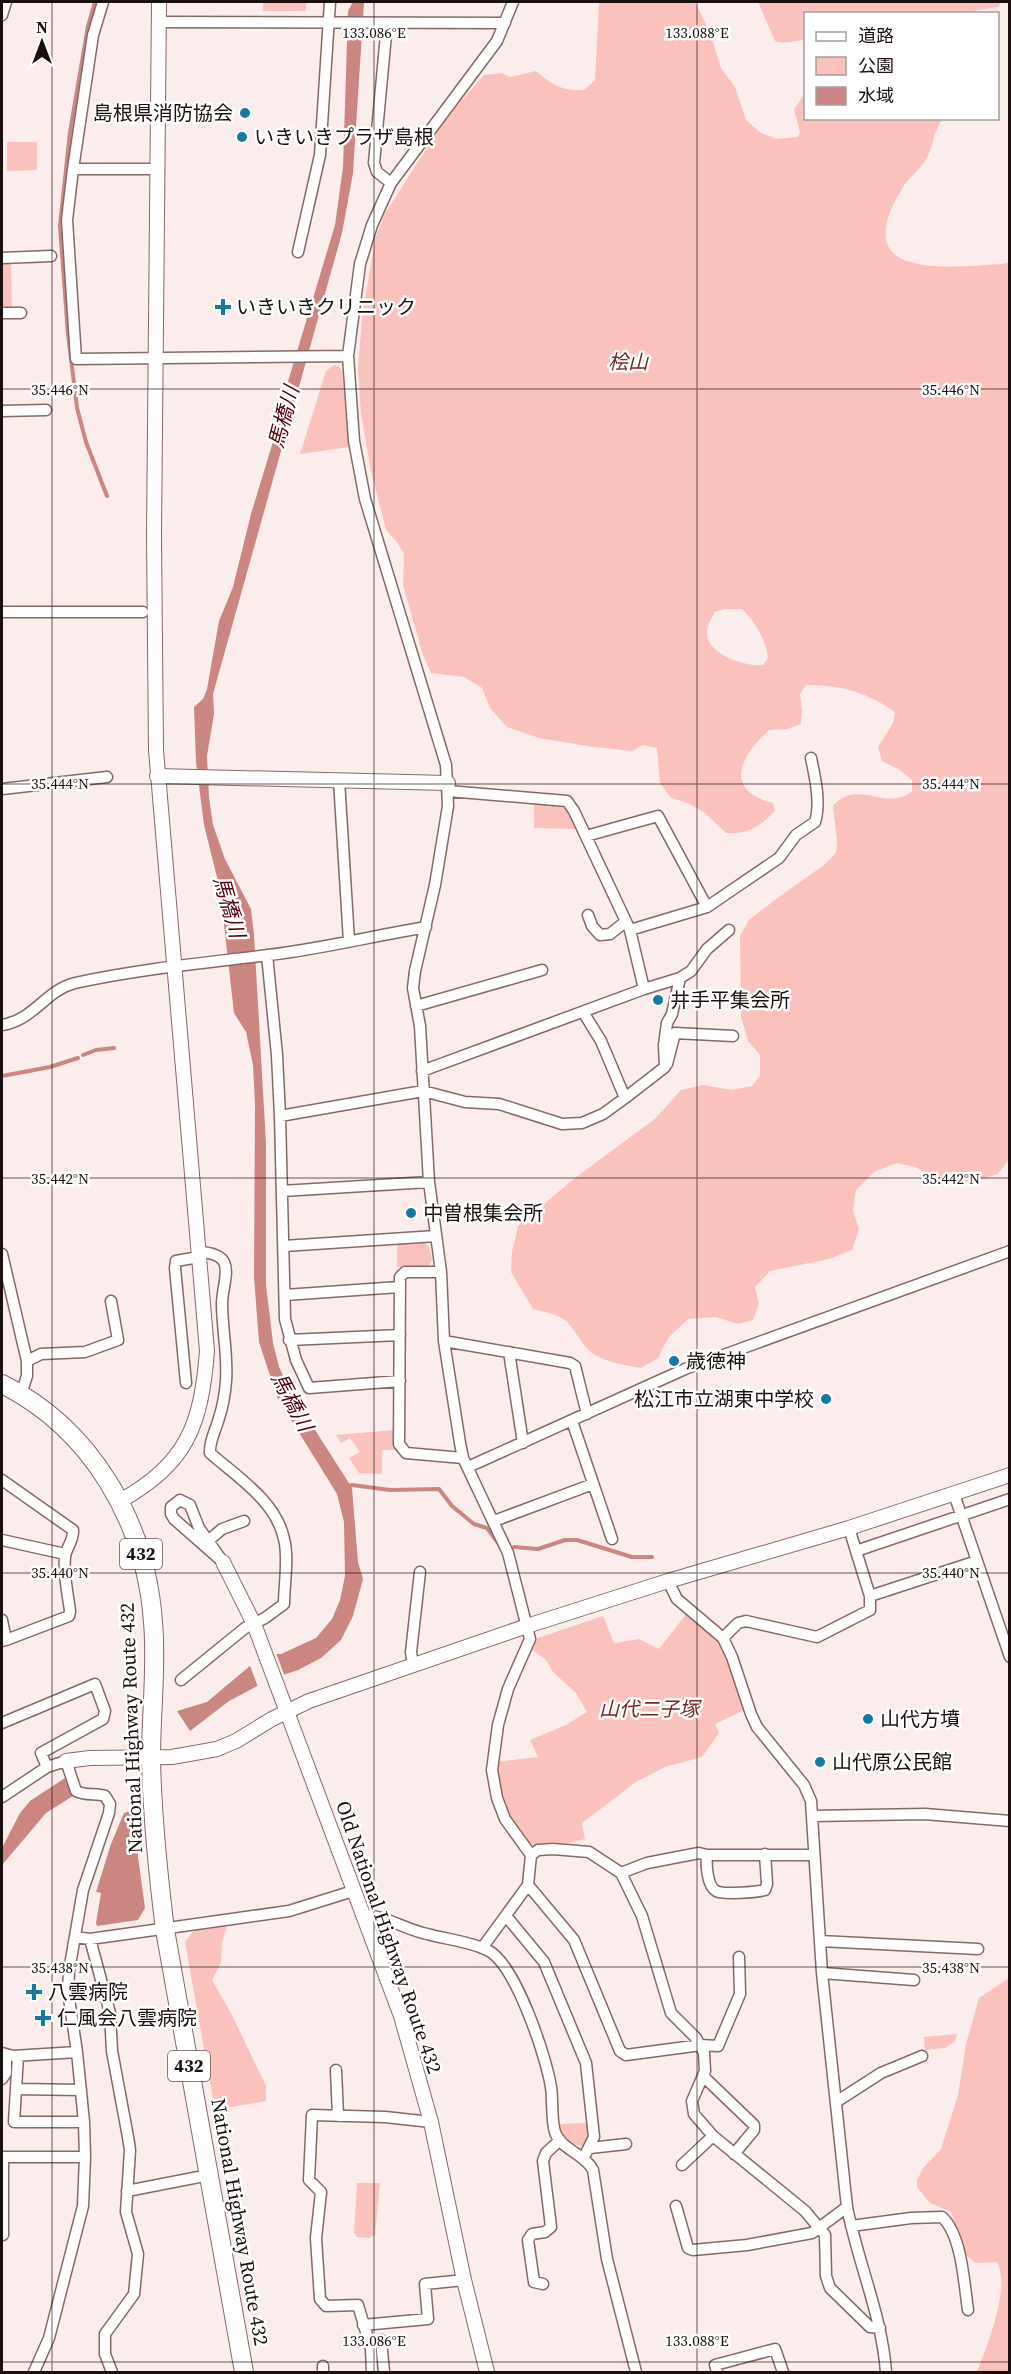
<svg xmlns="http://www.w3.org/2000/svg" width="1011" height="2374" font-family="'Source Serif 4','Noto Sans JP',serif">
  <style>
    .green { fill: #fbc1bc; fill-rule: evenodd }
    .water { fill: #cc8681 }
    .pier { fill: #faedeb }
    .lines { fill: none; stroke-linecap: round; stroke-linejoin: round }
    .stream { stroke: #cc8681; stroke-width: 4 }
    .minor-casing { stroke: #866966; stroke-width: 13 }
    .tertiary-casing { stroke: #866966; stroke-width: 16 }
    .trunk-casing { stroke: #866966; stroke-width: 20 }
    .minor { stroke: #fff; stroke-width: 10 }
    .tertiary { stroke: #fff; stroke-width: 14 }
    .trunk { stroke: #fff; stroke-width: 18 }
    .ticks { fill: none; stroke: #1b100f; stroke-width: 1.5; stroke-opacity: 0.45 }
    .poi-dot { fill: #147aa5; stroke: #fff; stroke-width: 2 }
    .labels { text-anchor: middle; stroke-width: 5; stroke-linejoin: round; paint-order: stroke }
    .shield { fill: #fff; stroke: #5f5857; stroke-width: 1.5 }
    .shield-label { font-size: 18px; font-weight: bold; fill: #1b100f }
    .poi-label { font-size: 20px; fill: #1b100f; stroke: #fff; text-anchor: start }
    .park-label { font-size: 20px; font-style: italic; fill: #792526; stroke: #fff }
    .street-label { font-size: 20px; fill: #1b100f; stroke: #fff }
    .water-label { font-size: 21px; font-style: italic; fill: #58000b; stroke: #fff }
    .ticks-label { font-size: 15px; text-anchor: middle; fill: #1b100f; stroke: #fff; stroke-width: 5; stroke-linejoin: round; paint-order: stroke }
  </style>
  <rect width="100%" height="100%" fill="#faedeb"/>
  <!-- green -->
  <path class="green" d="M263 2H307L305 11H263Z
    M599 2H695L710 32 721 68 735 87 746 120 761 133 777 139 798 137 800 132 794 110 805 93 806 118 943 119C932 131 934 150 923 164 918 171 910 177 905 184 844 279 940 268 1002 264L1010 262 1009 1159 998 1174 972 1182 941 1180 915 1167 897 1163 874 1172 856 1190 853 1211 859 1229 852 1250 829 1259 770 1271 755 1287 759 1303 753 1320 738 1324 716 1317 688 1319 668 1338 658 1358 641 1368C626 1365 609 1363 595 1355 583 1347 577 1333 568 1323 560 1314 544 1312 533 1309L511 1272 512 1252 518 1226 575 1178 656 1118 681 1090 703 1085 732 1090 752 1086 760 1076V1055L748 1041 741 1017 740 936 749 920 776 899 824 865 836 853 837 841 833 805C838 801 844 796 850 795 872 791 893 808 912 791V780L900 770 882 761 878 747 893 723 895 712C869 693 839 684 806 685L800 694 802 710 801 724 787 729 769 730C740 757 723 790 773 803L775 811C759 827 749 834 726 833L705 813 688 803 671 798 660 783 657 748 643 745 632 751 594 747 539 738 507 727 490 708 482 688 464 677 431 673 423 655 403 585 404 554 397 542 386 530 371 471 361 414 358 368 362 319 375 239 384 215 446 118 484 75 502 73 510 77 536 71C553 85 561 91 584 90L595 80ZM724 609H742C755 621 766 640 768 658L763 665C746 667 709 655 707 635 706 627 711 619 715 612Z
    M758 2H1001L998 7 955 14H806L805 40C794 40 786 45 775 41Z
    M7 142H37V170L7 171Z
    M2 262H11L12 311H2Z
    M334 365 339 366 342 371 349 447 300 454 326 371Z
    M534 801C558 804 568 803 576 829L534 828Z
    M424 1242 429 1247 432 1259 429 1266 397 1267V1243Z
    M394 1430 395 1450H382V1474L359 1473 349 1458 360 1452 350 1438 341 1443 336 1435Z
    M687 1613 722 1642 747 1709 715 1724 719 1733 702 1757 665 1767 636 1782 582 1823 585 1839 564 1844 550 1842 539 1846 529 1844 508 1813 497 1787 496 1762 538 1757 530 1740 566 1725 587 1712 576 1693 553 1672 546 1660 531 1649 532 1640 603 1616 614 1643 639 1639 659 1649Z
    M227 1926 222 1943 221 1963 212 1980 231 2013 266 2086V2101L215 2110 185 1942 194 1930Z
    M1009 1978V2372H977C987 2346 1011 2287 997 2262L975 2263 963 2252 951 2212 930 2203 917 2187V2180L923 2168 941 2149 958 2095 966 2044 979 1998Z
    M957 2034 955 2041 945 2048 925 2050 924 2037Z
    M588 2123 589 2140 583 2146 572 2144 560 2131V2124Z
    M357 2183H380L375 2235 369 2238 357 2237 354 2233Z"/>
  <!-- water -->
  <path class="water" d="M353 2H364L353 173 342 233 213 694 214 714 207 756 209 797 213 825 225 859 251 909 254 935 266 1143V1285L273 1343 279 1367 291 1392 352 1488 358 1562 363 1579 353 1616 341 1640 321 1658 298 1670 268 1680 274 1654H281L316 1638 332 1619 340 1600 345 1576 344 1522 337 1494 277 1397 259 1342 254 1277 255 1104 253 1065 246 1032 234 1013 220 889 204 825 196 762 194 707 203 699 207 689 219 621 233 587 251 514 272 445 277 418 335 225 343 167 348 11Z
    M251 1665 267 1681 229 1701 190 1731 177 1711 207 1702Z
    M65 1778 73 1796 46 1813 2 1865V1848L20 1813 30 1801Z
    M135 1806 138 1857 145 1908 138 1920 97 1926 96 1923 101 1893 96 1892 111 1844 124 1813 130 1811Z"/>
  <!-- pier -->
  <path class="pier" d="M276 1653 285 1677 258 1687 249 1663Z"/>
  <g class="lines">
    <!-- stream -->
    <path class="stream" d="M95 2 88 26 70 132 60 226 68 334 77 408 86 442 107 496
      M83 1055 96 1050 114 1048
      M2 1076 50 1067 78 1058
      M346 1487 352 1485 390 1490 439 1489 452 1506 474 1524 487 1528 498 1543
      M514 1547 538 1549 565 1540H577L632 1557H652"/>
    <!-- minor casing -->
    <g class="minor-casing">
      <path id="minor" d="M103 2 93 35 73 169H157
        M2 15 6 2
        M159 22 505 23
        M387 24 374 163 377 172 391 183
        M73 169 67 220 76 359 348 356
        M298 252 320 155 330 2
        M2 258 51 256
        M2 313H21
        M2 411 46 410
        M2 612H143
        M339 780 349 941
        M2 789 107 777
        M586 836 658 816 707 907 630 930
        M707 907 779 858 796 835 815 822C821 803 815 777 811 758
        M588 915 592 926 600 935 610 934 625 922
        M267 955 277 1055 280 1116 423 1091 465 1102 499 1104 562 1124 582 1123 603 1114 625 1098 601 1041 583 1012
        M680 978 691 971 707 949 729 930
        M416 1006 542 970
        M2 1025C34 1020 46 990 75 983 139 969 204 963 269 955 321 949 373 936 426 927
        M667 1064 675 1033 733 1036
        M422 1071 644 989 630 930 574 811 567 801 448 791
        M625 1098 665 1067 664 1045 667 1023 672 1014 680 978 644 989
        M280 1116 285 1319 296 1360 309 1388 400 1381
        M282 1191 429 1182
        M284 1246 436 1236
        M2 1254 27 1361V1376L21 1394
        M441 1272H405L400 1277 399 1444 406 1453 463 1458
        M285 1295 399 1287
        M289 1340 400 1335
        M444 1341 570 1363 575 1366 587 1414
        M509 1352 523 1443
        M27 1361 41 1354 85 1352 118 1340 111 1301
        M186 1383 175 1268 176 1261 199 1257
        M572 1421 612 1539
        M468 1467 685 1369 1010 1251
        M2 1480 73 1530C74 1540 66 1548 65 1557 63 1574 68 1594 70 1611L69 1616 6 1640
        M954 1494 1010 1657
        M180 1500 190 1505 199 1528 223 1562 174 1519 171 1514V1507Z
        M494 1521 593 1484
        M849 1528 856 1551 1010 1499
        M2 1540 65 1554
        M208 1541 222 1529 244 1521
        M856 1551 870 1596 977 1561
        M668 1581 677 1599 723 1638 732 1657 751 1714 757 1727 804 1785 811 1801 822 1973 847 2207C858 2263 882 2316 886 2372
        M2 1620 6 1640 2 1641
        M723 1638 738 1623 746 1621 817 1637 870 1610V1596
        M413 1665 411 1652 420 1572
        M181 1680 245 1628 265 1618 284 1604C284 1585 289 1557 284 1539 276 1501 237 1477 210 1453 209 1441 216 1430 219 1418 223 1406 225 1394 226 1381 228 1355 222 1329 222 1303 223 1278 239 1253 198 1252
        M2 1723 95 1684 105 1711 103 1719 41 1753 47 1767
        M2 1797 47 1767 66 1761 76 1791C85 1796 96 1793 105 1796L110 1804 109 1813 83 1890 69 1971 68 1992 77 2052 84 2122 85 2157 83 2206 49 2338 34 2372
        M812 1816 925 1814 1010 1821
        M531 1855 538 1850 553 1849 589 1852 621 1873 642 1916 671 2013 696 2038 704 2053 705 2071 692 2101 694 2114 713 2136 805 2211 825 2235 826 2276 830 2288 870 2327 880 2328
        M707 1855C706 1864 707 1886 716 1891 723 1895 757 1892 765 1890L767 1884 765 1854
        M621 1873 647 1863 699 1853 707 1855H814
        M528 1885 574 1940 620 2051 626 2055 701 2045 718 2046 740 1994 739 1957
        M362 1915C385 1915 404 1929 427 1934 445 1939 473 1942 489 1951 516 1966 546 2056 551 2087 553 2100 551 2120 555 2132 560 2149 585 2154 593 2170L607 2259 636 2372
        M506 1916 544 1962 586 2063 594 2137 584 2157
        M75 1937 90 1939 289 1911 353 1891
        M90 1939 110 2013 112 2051 128 2137 130 2150 126 2212 138 2254 134 2294 105 2334V2354L112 2372
        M820 1941 978 1949
        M482 1948 528 1885 531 1855 505 1819 497 1798 492 1770 498 1725 508 1689 530 1639 508 1553 463 1458 460 1443 444 1341 441 1272 429 1182 420 1026 413 988 415 971 435 885 448 806 446 765 365 499 354 441 348 356 360 264 372 225 391 183 497 41 513 2
        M822 1973 914 1980
        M2 2053 13 2056 77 2052
        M18 2056 14 2122H84
        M336 2070 338 2116
        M704 2077 754 2125V2130L734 2154
        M2 2079 6 2073V2055
        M18 2089 81 2090
        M836 2102 881 2073 922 2056
        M590 2148 626 2144
        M2 2157H85
        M3 2157V2235
        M682 2165 713 2136
        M127 2191 209 2175
        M676 2206 688 2248 693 2250 747 2245 812 2233 847 2207
        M851 2226 911 2218 942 2217C962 2235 964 2284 968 2310
        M543 2284 534 2282 528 2240 532 2234 545 2232 551 2227 543 2161 546 2153 560 2140
        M363 2325 428 2319 425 2284 464 2280
        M381 2340 384 2372
        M323 2366V2372
        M372 2372 371 2349 358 2305 326 2306 320 2299 316 2238 321 2192 309 2180 312 2115 385 2117 431 2122
        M717 2372 715 2365 775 2349 783 2372"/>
    </g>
    <!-- tertiary casing -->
    <g class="tertiary-casing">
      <path id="tertiary" d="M157 776 448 783
        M120 1501C187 1463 201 1426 207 1351L156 750 154 535 159 2
        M223 1562 254 1624 401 2016 431 2122 464 2280 487 2372
        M66 1761 90 1758 172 1757 217 1749 236 1741 272 1719 309 1701 527 1626 668 1581 849 1528 1010 1475"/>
    </g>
    <!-- trunk casing -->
    <g class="trunk-casing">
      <path id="trunk" d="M2 1384C92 1429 146 1523 153 1622 157 1667 151 1712 151 1758 152 1815 158 1873 165 1930L244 2372"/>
    </g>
    <!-- minor -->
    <use href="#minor" class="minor"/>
    <!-- tertiary -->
    <use href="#tertiary" class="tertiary"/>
    <!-- trunk -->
    <use href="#trunk" class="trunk"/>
  </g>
  <!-- ticks -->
  <path class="ticks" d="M52 2V2372M374 2V2372M697 2V2372M2 389H1010M2 784H1010M2 1178H1010M2 1573H1010M2 1967H1010M2 2362H1010"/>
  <!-- markers -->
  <g class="poi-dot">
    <circle cx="245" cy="113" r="6"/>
    <circle cx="242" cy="137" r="6"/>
    <path d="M220 298h6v6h6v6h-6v6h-6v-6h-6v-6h6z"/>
    <circle cx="658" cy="1000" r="6"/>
    <circle cx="411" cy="1213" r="6"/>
    <circle cx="674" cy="1361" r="6"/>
    <circle cx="826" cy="1399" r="6"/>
    <circle cx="868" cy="1719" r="6"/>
    <circle cx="820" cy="1762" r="6"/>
    <path d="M31 1983h6v6h6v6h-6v6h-6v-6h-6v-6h6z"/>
    <path d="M40 2009h6v6h6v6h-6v6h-6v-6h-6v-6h6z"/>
  </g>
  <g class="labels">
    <!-- shield labels -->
    <g class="shield">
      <rect x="120" y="1539" width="42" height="30" rx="4.5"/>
      <rect x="168" y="2051" width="42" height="30" rx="4.5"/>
    </g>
    <g class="shield-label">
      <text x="141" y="1560">432</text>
      <text x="189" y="2072">432</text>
    </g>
    <!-- poi labels -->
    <g class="poi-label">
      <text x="233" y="120" text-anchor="end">島根県消防協会</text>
      <text x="254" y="144">いきいきプラザ島根</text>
      <text x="236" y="314">いきいきクリニック</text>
      <text x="670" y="1007">井手平集会所</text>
      <text x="423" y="1220">中曽根集会所</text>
      <text x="686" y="1368">歳徳神</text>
      <text x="814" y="1406" text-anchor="end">松江市立湖東中学校</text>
      <text x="880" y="1726">山代方墳</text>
      <text x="832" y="1769">山代原公民館</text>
      <text x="48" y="1999">八雲病院</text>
      <text x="57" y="2025">仁風会八雲病院</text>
    </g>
    <!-- park labels -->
    <g class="park-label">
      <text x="628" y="369">桧山</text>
      <text x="649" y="1716">山代二子塚</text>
    </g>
    <!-- street labels -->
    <g class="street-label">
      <text transform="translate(131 1728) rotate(-92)" y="7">National Highway Route 432</text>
      <text transform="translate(389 1937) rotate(71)" y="7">Old National Highway Route 432</text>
      <text transform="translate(240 2222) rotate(80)" y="7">National Highway Route 432</text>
    </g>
    <!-- water labels -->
    <g class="water-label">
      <text transform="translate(284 417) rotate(-75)" y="7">馬橋川</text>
      <text transform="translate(229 907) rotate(74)" y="7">馬橋川</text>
      <text transform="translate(292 1402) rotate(62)" y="7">馬橋川</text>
    </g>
  </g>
  <g class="ticks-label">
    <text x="374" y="38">133.086°E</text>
    <text x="697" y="38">133.088°E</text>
    <text x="60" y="395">35.446°N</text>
    <text x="951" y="395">35.446°N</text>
    <text x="60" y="789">35.444°N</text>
    <text x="951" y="789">35.444°N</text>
    <text x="60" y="1184">35.442°N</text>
    <text x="951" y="1184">35.442°N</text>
    <text x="60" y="1578">35.440°N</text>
    <text x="951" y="1578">35.440°N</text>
    <text x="60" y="1973">35.438°N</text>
    <text x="951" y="1973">35.438°N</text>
    <text x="374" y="2346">133.086°E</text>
    <text x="697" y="2346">133.088°E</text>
  </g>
  <!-- border -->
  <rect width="1011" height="2374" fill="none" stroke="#1b100f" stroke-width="6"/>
  <!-- legend -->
  <rect x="804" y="12" width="195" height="108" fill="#ffffff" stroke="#a49f9f" stroke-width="1.5"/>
  <rect x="816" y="32" width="30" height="9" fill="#ffffff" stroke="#a49f9f" stroke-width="1.5"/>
  <text x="858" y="42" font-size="18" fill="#1b100f">道路</text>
  <rect x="816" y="57" width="30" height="18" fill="#fbc1bc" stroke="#a49f9f" stroke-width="1.5"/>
  <text x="858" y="72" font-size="18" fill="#1b100f">公園</text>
  <rect x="816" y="87" width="30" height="18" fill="#cc8681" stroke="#a49f9f" stroke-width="1.5"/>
  <text x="858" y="102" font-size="18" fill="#1b100f">水域</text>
  <!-- north arrow -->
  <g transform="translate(42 42)" stroke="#ffffff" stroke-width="4.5" paint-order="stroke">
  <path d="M0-4.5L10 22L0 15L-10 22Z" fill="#1b100f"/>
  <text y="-9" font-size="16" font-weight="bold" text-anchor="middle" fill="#1b100f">N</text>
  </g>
</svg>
